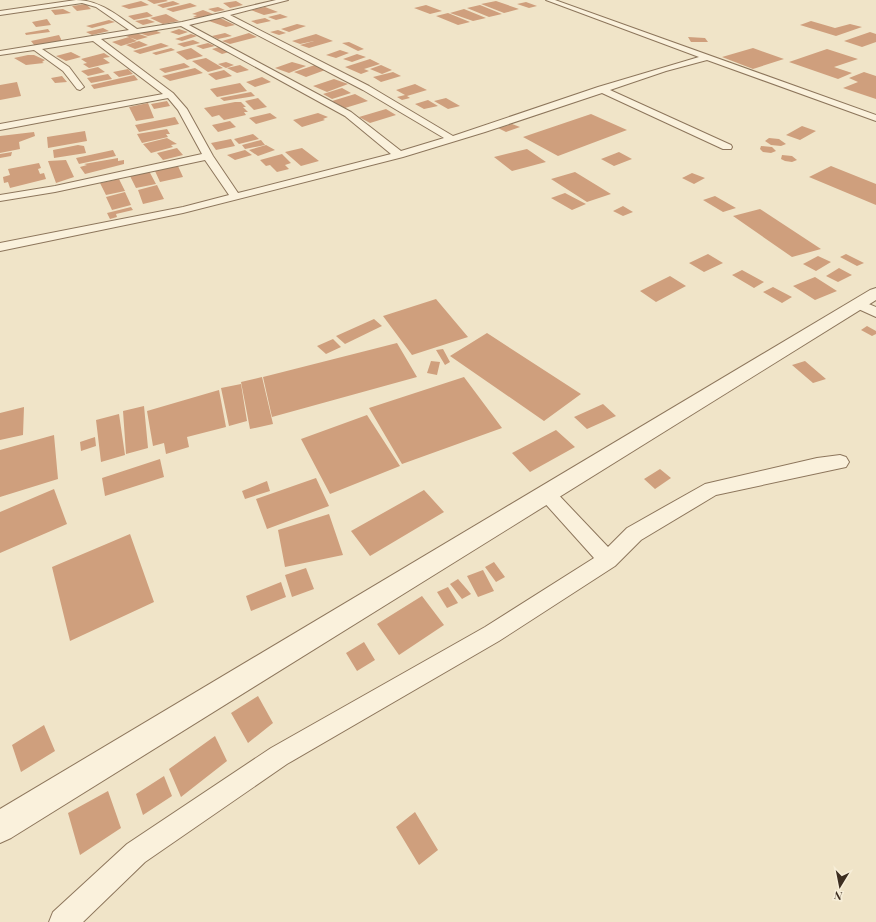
<svg xmlns="http://www.w3.org/2000/svg" width="876" height="922" font-family="'Playfair Display',serif">
  <style>
    .building { fill: #cf9f7d }
    .lines { fill: none; stroke-linecap: round; stroke-linejoin: round }
    .minor-casing { stroke: #8d765c; stroke-width: 2 }
    .tertiary-casing { stroke: #8d765c; stroke-width: 2 }
    .minor { fill: #faf1dc; fill-rule: evenodd }
    .tertiary { fill: #faf1dc; fill-rule: evenodd }
  </style>
  <rect width="100%" height="100%" fill="#f0e4c8"/>
  <!-- building -->
  <path class="building" d="M147 0H166L168 1 154 4Z
    M141 1 149 5 129 9 121 6Z
    M173 1 180 4 163 8 157 5Z
    M236 1 243 5 230 8 223 3Z
    M496 1 519 9 504 13 481 4Z
    M526 2 537 6 529 8 517 4Z
    M190 3 197 6 173 12 166 9Z
    M86 4 91 9 77 11 72 6Z
    M426 5 442 11 430 14 414 8Z
    M480 5 502 14 489 17 467 8Z
    M218 7 225 10 215 12 208 9Z
    M265 7 278 12 264 15 251 10Z
    M63 9 71 13 55 15 51 10Z
    M464 9 486 18 473 21 450 13Z
    M203 10 213 14 198 18 193 17 197 15 192 14Z
    M147 12 153 16 134 20 128 16Z
    M448 13 470 22 458 25 436 16Z
    M166 14 179 21 163 24 150 18Z
    M280 14 288 17 276 20 268 17Z
    M216 17 225 20 217 22 224 20 235 25 226 27 206 20Z
    M265 18 271 21 257 24 251 21Z
    M47 19 51 25 36 27 32 22Z
    M147 19 155 22 143 25 135 21Z
    M109 20 115 22 92 28 86 26Z
    M811 21 835 28 850 24 862 27 836 36 800 25Z
    M297 24 306 26 289 32 281 29Z
    M103 28 109 31 92 35 86 32Z
    M48 29 50 32 26 35 25 33Z
    M152 29 161 33 148 36 139 33Z
    M179 29 188 32 179 35 170 32Z
    M278 30 286 33 279 35 270 32Z
    M870 32 876 34V42L862 47 844 41Z
    M136 33 148 37 137 40 126 36Z
    M225 33 232 36 218 39 212 36Z
    M249 33 257 37 230 44 222 41Z
    M191 34 197 36 182 41 175 39Z
    M316 34 333 41 309 48 300 45 314 41 300 44 292 41Z
    M59 35 62 41 35 46 31 41Z
    M129 37 137 41 121 46 112 42Z
    M688 37 705 38 708 42H691Z
    M193 40 200 43 184 47 177 44Z
    M139 41 148 45 135 49 126 45Z
    M349 42 364 49 358 51 342 43Z
    M161 43 169 46 140 54 133 51Z
    M208 43 215 46 203 49 196 46Z
    M219 47 229 52 222 54 212 49Z
    M171 48 175 50 156 55 152 53Z
    M191 48 203 56 187 60 176 52Z
    M753 48 784 59 753 69 722 57Z
    M827 49 858 59 834 67 852 73 838 79 789 62Z
    M340 50 349 53 336 58 326 55Z
    M71 52 81 57 66 61 56 56Z
    M104 53 110 57 103 58 110 63 89 68 83 64 87 63 81 59Z
    M357 54 366 57 352 62 343 59Z
    M28 55H34L45 60 42 62 44 63 26 65 14 58Z
    M206 58 223 68 208 72 192 61Z
    M370 59 380 64 364 69 369 71 361 74 345 67Z
    M226 62 234 65 226 68 218 64Z
    M292 62 306 66 289 73 275 68Z
    M184 63 190 67 165 73 159 69Z
    M240 65 249 70 237 73 227 68Z
    M315 65 328 69 306 77 294 72Z
    M381 65 392 70 382 74 370 69Z
    M98 67 105 72 88 76 81 71Z
    M195 68 203 73 170 81 162 76Z
    M128 69 133 74 119 77 113 72Z
    M224 70 232 76 216 80 208 74Z
    M393 72 401 76 381 82 373 77Z
    M864 72 876 76V99L843 88 858 82 849 78Z
    M108 74 112 79 91 83 87 78Z
    M134 75 138 80 94 89 91 85Z
    M62 76 67 82 55 83 51 78Z
    M262 77 271 82 255 87 246 82Z
    M334 79 348 84 327 92 313 86Z
    M17 82 21 96 0 100V85Z
    M240 83 247 91 217 97 210 89Z
    M415 84 427 90 407 96 410 98 402 100 397 97 405 95 396 90Z
    M342 88 351 93 332 99 323 94Z
    M251 92 255 96 224 101 220 98Z
    M355 94 368 101 345 108 332 101Z
    M258 98 267 107 254 110 245 101Z
    M446 98 460 106 448 109 434 101Z
    M428 100 438 106 424 109 415 104Z
    M167 101 170 106 154 109 151 104Z
    M235 102H241L246 107H243L248 112H244L246 115 224 120 219 115 212 117 204 108Z
    M148 103 154 118 136 121 129 107Z
    M386 109 396 115 370 123 359 117Z
    M270 113 277 118 256 124 249 118Z
    M318 113 328 117 323 119 325 120 302 127 293 120Z
    M591 114 627 130 558 156 523 137Z
    M175 117 179 124 139 132 135 125Z
    M230 121 236 127 218 132 212 125Z
    M512 124 520 127 506 132 498 128Z
    M802 126 816 131 800 140 786 135Z
    M167 129 170 134H166L168 137 142 143 137 134Z
    M85 131 87 141 48 148 47 137Z
    M34 132 35 136 19 142 20 149 0 153V136Z
    M253 134 259 139 239 144 234 139Z
    M167 138 177 144 171 145 173 147 151 153 143 144Z
    M769 138 779 139 786 144 781 146 771 145 765 141Z
    M231 139 235 146 216 150 211 143Z
    M261 140 265 145 245 149 242 145Z
    M78 145 84 146 86 153 54 158 53 150Z
    M266 145 275 150 258 156 249 150Z
    M761 146 772 147 776 151 771 153 763 152 760 149Z
    M177 148 183 155 163 160 157 153Z
    M302 148 319 161 301 166 285 152Z
    M527 149 546 162 512 171 494 157Z
    M113 150 116 156 79 164 76 158Z
    M245 150 252 155 235 160 227 155Z
    M12 152 11 156 0 158V154Z
    M619 152 632 159 614 166 601 159Z
    M282 154 291 163 285 165 289 169 277 172 270 165 266 166 260 160Z
    M782 155 792 156 797 160 792 162 785 161 781 159Z
    M118 158V161L124 160V164L85 174 80 167 87 165 84 164Z
    M66 160 74 177 56 183 48 161Z
    M39 163 41 168 38 169 40 174 44 173 46 179 10 188 8 182 4 183 3 177 10 175 8 169Z
    M178 166 183 177 160 182 155 171Z
    M831 166 876 184V205L809 177Z
    M149 171 156 184 136 188 130 176Z
    M575 172 611 194 587 202 551 179Z
    M692 173 705 178 694 184 682 178Z
    M119 179 125 191 106 195 100 183Z
    M157 185 164 199 143 204 138 190Z
    M125 192 131 205 112 210 106 197Z
    M565 193 586 204 572 210 551 198Z
    M715 196 736 208 723 212 703 200Z
    M623 206 633 212 623 216 613 211Z
    M131 207 133 210 116 214 117 217 110 219 107 213Z
    M760 209 821 249 792 257 733 216Z
    M708 254 723 263 704 272 689 263Z
    M846 254 864 263 857 266 840 257Z
    M818 256 831 262 816 271 803 264Z
    M839 268 852 275 838 282 826 276Z
    M742 270 764 282 754 288 732 275Z
    M670 276 686 286 656 302 640 291Z
    M815 277 837 291 815 300 793 286Z
    M773 287 792 297 782 303 763 292Z
    M436 299 468 337 412 355 383 316Z
    M374 319 382 326 345 344 336 336Z
    M867 326 876 331V334L872 336 861 330Z
    M487 333 581 394 544 421 450 356Z
    M333 339 341 347 326 354 317 346Z
    M397 343 417 377 272 417 263 377Z
    M443 349 450 362 445 365 436 350Z
    M431 361 440 362 437 375 427 373Z
    M805 361 826 379 813 383 792 365Z
    M262 377 273 424 250 429 241 382Z
    M464 377 502 428 402 464 369 408Z
    M241 384 247 421 229 426 221 388Z
    M219 390 226 427 187 437 189 447 166 454 164 443 153 446 147 411Z
    M603 404 616 416 587 429 574 417Z
    M144 406 148 448 126 454 123 411Z
    M24 407 23 435 0 440V413Z
    M119 414 125 455 101 462 96 420Z
    M367 415 400 466 330 494 301 439Z
    M556 430 575 447 530 472 512 453Z
    M54 435 58 479 0 497V450Z
    M95 437 96 446 81 451 80 442Z
    M160 459 164 477 105 496 102 478Z
    M660 469 671 478 655 489 644 479Z
    M316 478 329 506 267 529 256 499Z
    M267 481 270 491 245 499 242 491Z
    M54 489 67 524 0 553V512Z
    M424 490 444 512 370 556 351 531Z
    M329 514 343 555 285 567 278 530Z
    M130 534 154 602 70 641 52 567Z
    M494 562 505 577 496 582 485 567Z
    M306 568 314 589 292 597 285 575Z
    M483 570 494 591 478 597 467 576Z
    M458 579 471 594 462 599 450 584Z
    M281 582 286 597 251 611 246 596Z
    M448 587 458 603 447 608 437 592Z
    M422 596 444 625 399 655 377 624Z
    M364 642 375 660 357 671 346 653Z
    M258 696 273 723 248 743 231 713Z
    M44 725 55 751 21 772 12 745Z
    M215 736 227 761 181 797 169 769Z
    M164 776 172 796 143 815 136 794Z
    M108 791 121 828 80 855 68 813Z
    M415 812 438 850 419 865 396 827Z"/>
  <g class="lines">
    <!-- minor casing -->
    <g class="minor-casing">
      <path id="minor" d="M76 0C100 0 118 16 137 29L182 22 276 0H288L230 15 369 86 453 136 598 87 699 57 546 0H555L876 115V121L707 60 666 71 610 90 731 145 732 147 731 149H723L602 93 485 132 403 157 183 213 0 251V243L183 207 229 195 205 160 55 192 0 201V195L55 186 202 154 178 110 168 98 0 130V124L163 94 93 41 42 49 69 67 84 87 80 90 77 89 63 71 34 50 0 55V51L129 30 96 7 82 3 0 15V11ZM223 17 363 90 444 138 401 151 351 112 189 25ZM181 26 345 116 391 154 238 193 213 156 187 109 173 93 101 39Z
        M859 300 876 307V317L854 307 852 304 854 301Z
        M840 455 846 457 849 462 846 467 716 495 641 540 615 566 499 641 287 764 145 862 83 922H49L53 912 127 844 271 748 485 627 594 558 541 499 538 494 541 489 547 487 553 489 608 547 627 528 705 484 817 458Z"/>
    </g>
    <!-- tertiary casing -->
    <g class="tertiary-casing">
      <path id="tertiary" d="M876 288V300L11 838 0 843V809L870 290Z"/>
    </g>
    <!-- minor -->
    <use href="#minor" class="minor"/>
    <!-- tertiary -->
    <use href="#tertiary" class="tertiary"/>
  </g>
  <!-- north arrow -->
  <g transform="translate(840 886) rotate(190)" stroke="#f7eed8" stroke-width="3" paint-order="stroke">
  <path d="M0-3L7 15L0 10L-7 15Z" fill="#3d2e20"/>
  <text y="-6" font-size="11" font-weight="bold" text-anchor="middle" fill="#3d2e20">N</text>
  </g>
</svg>
